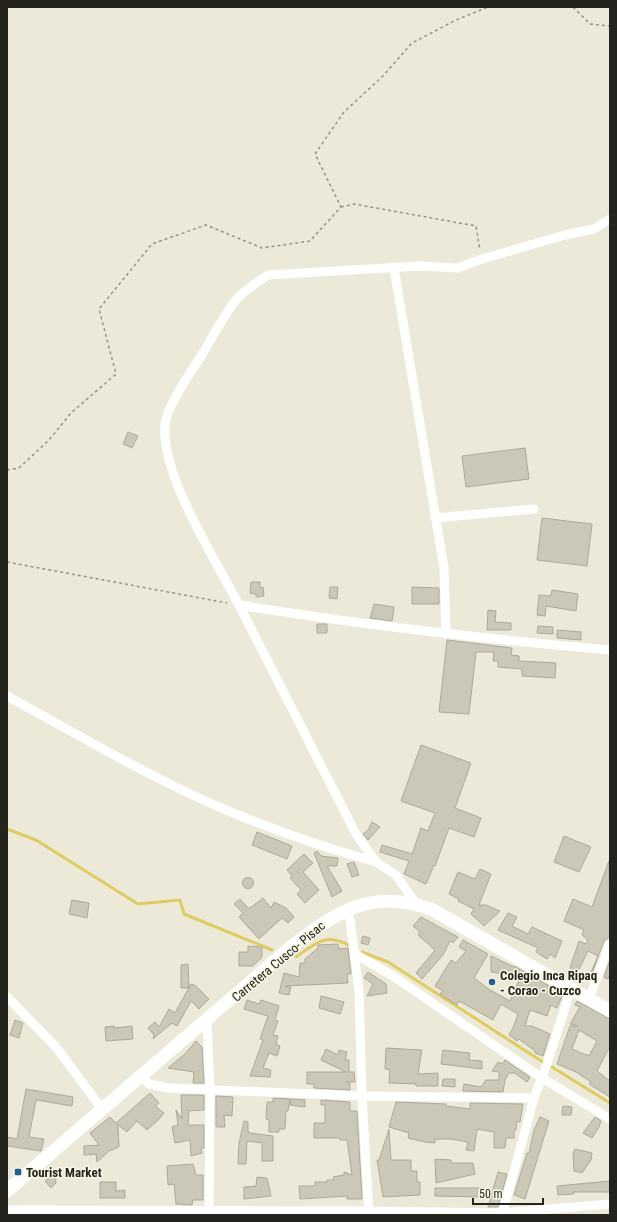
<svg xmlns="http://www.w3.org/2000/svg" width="617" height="1222" font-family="'Roboto Condensed',sans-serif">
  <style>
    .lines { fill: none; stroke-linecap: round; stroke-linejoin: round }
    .stream { stroke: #e0cb63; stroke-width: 3 }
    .building { fill: #cbc8b8; stroke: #aca99a; fill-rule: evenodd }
    .path { stroke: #959387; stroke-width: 1.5; stroke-dasharray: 3 3; stroke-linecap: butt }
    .minor { stroke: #fff; stroke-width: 9 }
    .highway { stroke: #fff; stroke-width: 13 }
    .poi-dot { fill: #1f5f95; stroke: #f9f6e6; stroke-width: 1.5 }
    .labels { text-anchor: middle; stroke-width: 3; stroke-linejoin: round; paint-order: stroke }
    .street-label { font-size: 13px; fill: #24231d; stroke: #f9f6e6 }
    .poi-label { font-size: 13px; font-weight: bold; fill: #24231d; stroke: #f9f6e6; text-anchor: start }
  </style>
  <rect width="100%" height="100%" fill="#ece9d9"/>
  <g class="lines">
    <!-- stream -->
    <path class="stream" d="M7 829 36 840 138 904 180 900 184 914 272 950
      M362 952 388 962 543 1062
      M296 957C316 943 326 932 350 946
      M552 1067 610 1103"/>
  </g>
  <!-- building -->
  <path class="building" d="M128 432 138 436 132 448 123 444Z
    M525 448 529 479 466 487 462 456Z
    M542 518 592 524 587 566 537 560Z
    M251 582H260V588L263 587 264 596 256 597V594L250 593Z
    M330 587H338L337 599 329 598Z
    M412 587 439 588V604H412Z
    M552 590 578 594 576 611 546 606 545 616 537 615 539 595 551 596Z
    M374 604 394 607 392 621 370 618Z
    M488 610 496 611 495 622 511 623V630H487Z
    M317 624H327V633H317Z
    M538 626 553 627V634L537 633Z
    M557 630 581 632V640L557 638Z
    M447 640 512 648 511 655 519 656V661L556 663 555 678 522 676V669L498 667V661H493L494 652H476L469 714 439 712Z
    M421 745 471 763 455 808 481 818 474 837 449 828 435 866 434 865 426 884 404 874 409 861 380 852 382 845 412 854 421 828 428 831 435 813 401 801Z
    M372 822 380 827 368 840 363 834 368 830Z
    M257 832 292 846 287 859 252 845Z
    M564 836 591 847 579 872 554 862Z
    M317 851 321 856 338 858 337 866H327L342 891 332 897 314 853Z
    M304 854 313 863 303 872 319 890 305 903 297 894 301 890 290 878 292 876 287 870Z
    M609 861 610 937 604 941 592 973 591 972 598 956 588 951 577 973 570 968 579 941 586 944 588 940 582 935 584 930 564 921 573 899 592 907Z
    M354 862 359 875 352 877 347 864Z
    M480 869 491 874 479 905H486L500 911 484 926 471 914 474 909 458 901 459 899 449 894 458 872 475 879Z
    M242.5 883a5.5 5.5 0 1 1 11 0a5.5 5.5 0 1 1-11 0Z
    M263 898 271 908 274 902 286 908 294 917 288 923 282 918 259 939 239 917 243 913 234 904 240 899 248 908H250Z
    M72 900 89 903 87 918 69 914Z
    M508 913 517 917 512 926 528 934 532 927 562 941 555 958 550 954 547 959 536 952 538 948 498 930Z
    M421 917 458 937 453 943 450 941 443 955 422 979 416 973 435 950 418 935 420 932 413 926Z
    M363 936 370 938 368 945 361 943Z
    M463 940 488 954 474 978 490 990 510 1001 519 980 511 975 491 972V956L514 967V966L563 994 557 1008 551 1005 547 1016 530 1010 525 1026H532L550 1034 543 1056 535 1053V1051L519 1039 517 1041 509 1035 513 1028 518 1014 501 1004 493 1020 459 1001 457 1005 440 994 443 991 435 986 451 960 456 963 466 951 459 947Z
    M338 944 339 949 348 948 351 974H347L348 983 285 986 291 987 289 995 279 993 284 973 299 977 300 963H305V959L318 948V945Z
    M248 946 262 947V957L253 966H239V952H248Z
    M610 960V974L608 979 604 977Z
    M188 964 189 988H181V965Z
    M368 972 386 984 387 993 367 996 373 984 364 978Z
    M191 984 196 986 209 999 199 1009 191 1001 177 1026 172 1023 153 1039 154 1035 148 1028 155 1022 159 1027 169 1009 175 1013Z
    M321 996 344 1002 340 1014 319 1008Z
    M247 1000 259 1004 261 1000 279 1006 275 1020 278 1021 273 1035 278 1036 276 1044 280 1046 277 1056 269 1053 263 1068 271 1070 270 1077 250 1076 263 1040 260 1039 268 1016 244 1009Z
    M577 1001 610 1019V1046L597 1071 610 1081V1097L589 1084 591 1082 576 1072 557 1064 570 1026H578L570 1024 580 1007 575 1005ZM579 1030 597 1041 589 1056 572 1049Z
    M15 1020 23 1023 19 1038 10 1035Z
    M114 1026V1028L132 1026 133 1039 106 1041 105 1027Z
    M196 1041 202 1047 204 1083H193L194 1072 168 1068 185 1054Z
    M386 1048 422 1050 418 1074 438 1073V1086H416V1084L389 1083 390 1070 385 1069Z
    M326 1049 338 1055 339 1050 347 1052 345 1060H349V1072H354L355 1082H346L350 1084V1090L314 1088V1084H307V1072H346L321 1060Z
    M443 1050 470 1053 469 1060 482 1061V1069L441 1064Z
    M505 1060 530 1077 527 1082 515 1073H509L505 1080 503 1092 463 1091 464 1084 481 1087 486 1080H499V1072L492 1071 498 1062 502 1064Z
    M443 1079H455V1087L442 1086Z
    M26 1089 73 1097 72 1106 36 1100 29 1137 44 1139 41 1151 7 1146V1137L17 1139Z
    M150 1093 159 1103 155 1106 164 1113 159 1119 147 1130 137 1121 127 1132 117 1124 118 1126 119 1147 109 1151 97 1162 96 1154 84 1155V1146L99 1145 90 1133 110 1117 116 1123Z
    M181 1095H204V1110L189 1111 188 1125H204V1148H201L202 1153 191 1156 190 1140 175 1143 172 1127 178 1125 176 1110 182 1119Z
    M216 1096 233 1097 232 1116 224 1115 225 1127H216Z
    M273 1098 290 1099 288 1111H286L285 1129H279V1132H269V1120L266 1119 267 1102H273Z
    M291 1099 305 1100V1107L290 1105Z
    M321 1100 350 1102V1111H357L362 1199H347V1196L300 1199 299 1186H315V1182H327V1180H334L333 1177 344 1175V1172L352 1175 347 1140H340L339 1138H314V1123H325V1105H321Z
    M396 1102 446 1104V1106L470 1109V1103L523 1104 520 1122 517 1121 516 1130H514V1138H506L505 1148H494V1132L477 1129 474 1151 466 1150 468 1142 451 1139H435V1143L425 1142 408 1138 409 1133 389 1127Z
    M563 1106 572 1107 571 1115H562Z
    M540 1117 549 1121 525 1199 514 1195 527 1153H529L534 1130Z
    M595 1117 601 1121 599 1127 592 1138 583 1133Z
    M244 1121 248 1122V1132L250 1133 273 1136V1161H262V1143L247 1141 246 1164H238L239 1143Z
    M389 1129 391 1160H411V1171H417V1182H420V1195L383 1197 377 1160H379Z
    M575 1149 592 1153 591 1160 582 1173 574 1171 573 1154Z
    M435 1159 451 1160V1163H473L475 1174 436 1183Z
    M193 1164 196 1175H203V1200H193L192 1205 176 1204 174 1184 168 1185 167 1166Z
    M55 1172 56 1183 51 1188 45 1181Z
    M498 1172 507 1174 498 1207H488Z
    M257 1177 267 1178 271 1196 244 1199V1187L256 1186Z
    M610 1181V1192H573L574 1194 558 1195 557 1186Z
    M100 1182H116V1191L125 1190V1198H100Z
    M435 1188H485V1197L435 1196Z"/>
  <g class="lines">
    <!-- path -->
    <path class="path" d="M573 7 590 24 610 26
      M341 207 354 204 476 226 480 250
      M7 470 19 468 49 440 71 413 116 374 99 309 152 244 206 225 262 248 310 241 341 207 315 154 344 112 383 76 412 43 456 20 488 7
      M7 562 227 603"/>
    <!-- minor -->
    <path class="minor" d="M394 268 444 568 446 634
      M435 518 534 509
      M239 605C216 561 160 473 165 425 166 407 193 369 203 353 213 336 223 317 235 301 243 291 256 283 268 275L420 266 457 268 482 259 565 235 594 229 610 219
      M7 696C57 723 106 752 156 777 225 813 301 841 376 862
      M416 904 396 875 376 862 356 834 239 605C362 625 486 639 610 650
      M346 910 350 920 359 991 362 1096 369 1215
      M355 954 393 976 542 1078 610 1119
      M7 997 56 1047 102 1109
      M589 999 610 943
      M207 1020 210 1090 209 1215
      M141 1075 149 1084 168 1088 362 1096 534 1098
      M7 1210 368 1211 502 1213 610 1204
      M502 1215 534 1098 547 1064 571 989"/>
    <!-- highway -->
    <path class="highway" d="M7 1191 292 946C338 911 372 888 431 909L610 1011"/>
  </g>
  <!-- markers -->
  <g class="poi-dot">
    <circle cx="492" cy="982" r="4"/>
    <rect x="14" y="1168" width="8" height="8" rx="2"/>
  </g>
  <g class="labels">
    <!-- street labels -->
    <g class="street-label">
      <text transform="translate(278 961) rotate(-40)" y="5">Carretera Cusco- Pisac</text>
    </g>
    <!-- poi labels -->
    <g class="poi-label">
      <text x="500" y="980">Colegio Inca Ripaq<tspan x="500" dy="15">- Corao - Cuzco</tspan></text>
      <text x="26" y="1177">Tourist Market</text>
    </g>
  </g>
  <!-- border -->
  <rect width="617" height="1222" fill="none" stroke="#24231d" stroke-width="16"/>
  <!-- scale -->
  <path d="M473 1198v6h70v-6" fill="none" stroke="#24231d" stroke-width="2"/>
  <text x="479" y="1198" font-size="12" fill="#24231d" stroke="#f9f6e6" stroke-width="3" paint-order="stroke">50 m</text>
</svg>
